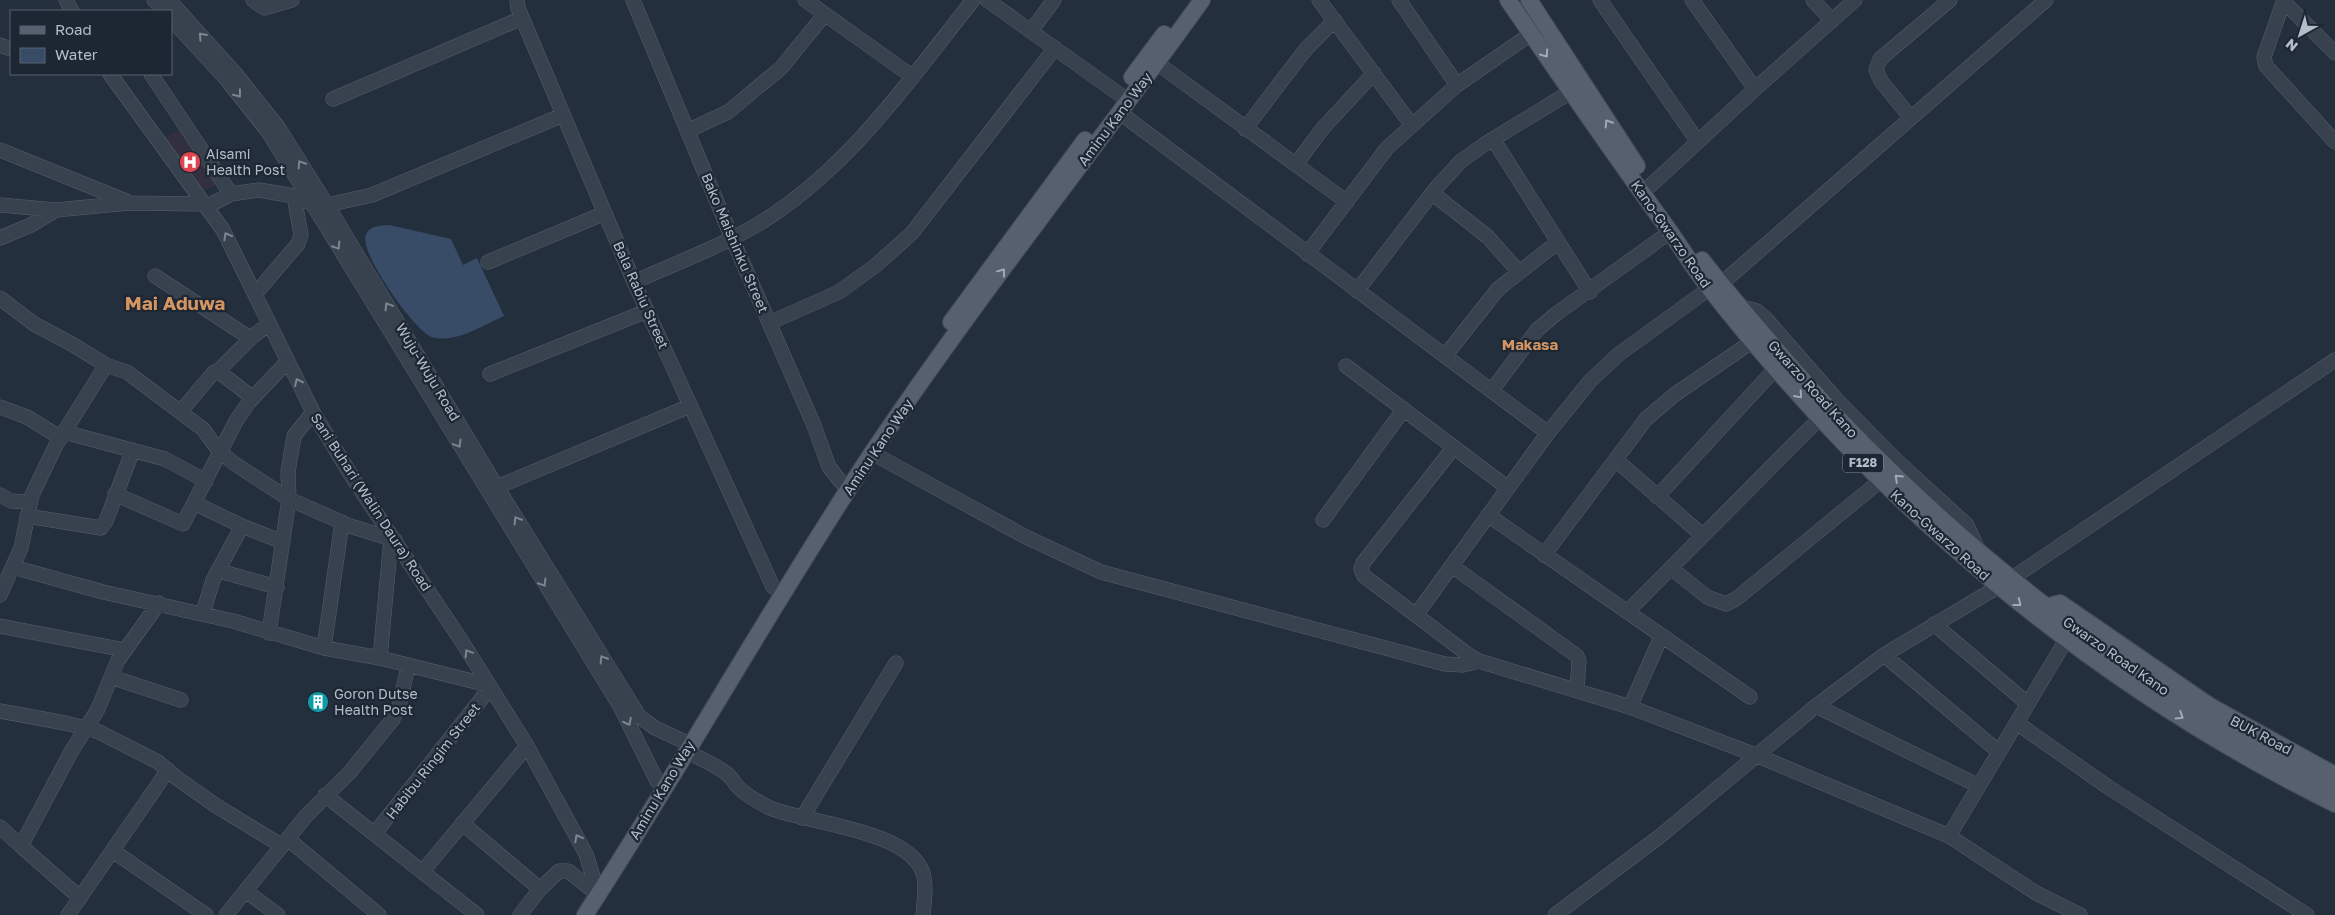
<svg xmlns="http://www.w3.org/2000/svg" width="2335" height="915" font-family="'Golos Text',sans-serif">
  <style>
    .medical { fill: #32303f }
    .water { fill: #394c67 }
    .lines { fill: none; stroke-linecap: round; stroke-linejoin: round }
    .minor-casing { stroke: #565f6c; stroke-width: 15 }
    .major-casing { stroke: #414a57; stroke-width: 18 }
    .minor { stroke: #38414e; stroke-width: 14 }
    .major { stroke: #56606e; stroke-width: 16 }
    .oneway { stroke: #7c8592 }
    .oneway2 { stroke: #a1aab7 }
    .labels { text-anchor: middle; stroke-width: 4.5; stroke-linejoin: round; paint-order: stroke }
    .shield { fill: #1d2633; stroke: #878f9c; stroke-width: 1 }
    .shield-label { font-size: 12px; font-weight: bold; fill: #b4bcc9 }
    .street-label { font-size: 14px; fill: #b4bcc9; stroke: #1d2633 }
    .poi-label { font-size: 14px; fill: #b4bcc9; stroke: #1d2633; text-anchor: start }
    .neighbourhood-label { font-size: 15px; font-weight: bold; fill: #d59563; stroke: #1d2633 }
    .district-label { font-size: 19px; font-weight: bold; fill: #d59563; stroke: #1d2633 }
  </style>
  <rect width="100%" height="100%" fill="#242f3e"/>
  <!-- medical -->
  <path class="medical" d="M183 128 218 184 199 193 161 139Z"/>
  <!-- water -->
  <path class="water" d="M389 225 451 239 463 265 477 258 504 316C483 325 456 344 432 337 415 332 358 251 366 235 370 225 380 226 389 225Z"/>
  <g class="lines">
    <!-- minor casing -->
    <g class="minor-casing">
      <path id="minor" d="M66 0 72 11
        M154 0 164 11
        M169 0 235 73 278 127 327 205 497 487 639 716 655 728 683 741
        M253 0 264 8 292 0
        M517 0 518 8 634 282 773 587
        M633 0 732 238 813 423 829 467 841 482
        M805 0 913 77
        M987 0 1119 94
        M1319 0 1411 124
        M1399 0 1457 85
        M1600 0 1698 142
        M1692 0 1755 89
        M1813 0 1832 21
        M2284 0 2264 57 2266 66 2335 142
        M2283 1 2335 53
        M171 19 227 80 269 133 620 706 657 781
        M1031 31 1054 0
        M0 45 11 49
        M1157 63 1347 202
        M110 74 223 230 314 414 354 480 461 640 527 746 586 854 595 883
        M151 74 231 194
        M333 99 522 18
        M1119 112 1548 433
        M1911 118 1881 81 1876 70 1880 59 1950 0
        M1245 129 1306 49 1335 20
        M687 131 728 112 781 68 825 14
        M1493 139 1590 292
        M0 150 126 201
        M1296 164 1323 128 1374 73
        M1650 186 1755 89 1855 0
        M1432 193 1488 237 1519 272
        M0 205 56 210 129 203 204 204
        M206 207 231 194 259 190 294 196 312 204 327 205 372 195 563 115
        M0 238 31 225 56 210
        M1307 254 1387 148 1457 85 1531 34
        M488 262 605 213
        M155 276 250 338
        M634 282C680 261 729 244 771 216 854 161 912 77 973 0
        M1721 284 2046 0
        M1357 291 1436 188 1461 161 1485 144 1572 91
        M255 294 298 244 301 235 294 196
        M0 298 34 324 70 343 106 365 127 372 203 429 219 451 235 464 289 499 350 526 395 540
        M1738 306 1757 311 1766 319 1836 399 1896 460 1967 525 1978 549
        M769 323 839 292 875 266 912 233 1055 48
        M1445 356 1498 289 1558 242
        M1346 366 1508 488
        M218 371 253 336 269 324
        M490 374 647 311
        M1492 390 1537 330 1556 314 1670 232
        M0 407 27 417 61 438
        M181 411 214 372 218 371 253 398
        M64 432 165 459 206 481
        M1454 447 1363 563 1361 569 1364 576 1470 656 1479 661 1630 707 1758 756 1949 836 2036 893 2080 915
        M872 453 1026 537 1101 572 1445 664 1463 665 1479 661
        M1616 460 1702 535
        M497 487 690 406
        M115 494 183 524 236 421 249 402 288 361
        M0 495 11 501 29 502
        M1657 497 1775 369
        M194 503 242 526 283 542
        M1488 515 1750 697
        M27 516 101 528 106 521 133 450
        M1323 520 1404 409
        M1544 555 1646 419 1674 395 1753 341
        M1452 566 1577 656 1579 661 1577 690
        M13 567 103 592 233 621 324 648 380 658 488 685
        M1671 568 1707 597 1726 604 1736 599 1880 481
        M219 571 277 587
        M0 595 21 548 32 495 56 445 106 365
        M1627 612 1820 418
        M203 613 213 580 242 526
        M1416 615 1548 433 1591 380 1619 354 1710 288
        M1934 624 2028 704
        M0 626 125 650
        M269 633 289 499 288 472 294 436 313 412
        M324 648 342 522
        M1884 655 1999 752
        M380 658 391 539
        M111 677 181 700
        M1816 706 1979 786
        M1630 707 1661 637
        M0 711 65 723 97 731 158 762 178 779 215 805 282 846
        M2017 723 2108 787 2307 915
        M686 751C699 758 714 764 726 773 731 776 734 783 738 787 746 795 760 803 770 808 807 823 909 830 923 873 927 886 924 902 923 915
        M325 795 477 915
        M802 818 896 663
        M462 823 540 889
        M0 827 21 846
        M375 833 490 688
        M1949 836 2066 640
        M288 839 379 915
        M113 851 206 915
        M423 871 527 746
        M246 891 278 915
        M79 897 21 846 71 752 98 709 118 660 159 603
        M68 915 168 770
        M226 915 306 816 350 772 393 719 400 703 408 666
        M520 915 540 889 559 871H568L591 889
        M1555 915 1659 837 1816 706 1884 655 2011 579 2335 360"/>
    </g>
    <!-- major casing -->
    <g class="major-casing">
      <path id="major" d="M1508 0C1560 76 1612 152 1666 226 1681 247 1694 269 1710 289 1878 504 2090 683 2335 804
        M1529 0 1637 166
        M1132 77 1164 34
        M1702 260C1732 299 1764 335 1796 372 1948 543 2131 686 2335 790
        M951 322 1085 140
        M2046 607 2060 603 2210 706 2335 775
        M585 915C684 763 772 604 872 453 976 298 1093 152 1202 0"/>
    </g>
    <!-- minor -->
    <use href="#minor" class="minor"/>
    <!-- major -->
    <use href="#major" class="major"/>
  </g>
  <!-- one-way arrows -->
  <defs><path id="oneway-chevron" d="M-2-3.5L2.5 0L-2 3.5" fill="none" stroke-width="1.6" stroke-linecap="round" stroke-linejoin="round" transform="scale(1.25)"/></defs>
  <g class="oneway">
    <use href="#oneway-chevron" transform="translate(202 36) rotate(-132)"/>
    <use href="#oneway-chevron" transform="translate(238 94) rotate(52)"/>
    <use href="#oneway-chevron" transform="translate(301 164) rotate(-122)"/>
    <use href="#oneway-chevron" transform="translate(227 236) rotate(-119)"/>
    <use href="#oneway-chevron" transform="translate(337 246) rotate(58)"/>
    <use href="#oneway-chevron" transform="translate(388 306) rotate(-121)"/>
    <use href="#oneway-chevron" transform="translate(298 382) rotate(-116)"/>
    <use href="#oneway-chevron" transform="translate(458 444) rotate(59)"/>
    <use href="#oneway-chevron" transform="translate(517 520) rotate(-122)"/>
    <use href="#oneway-chevron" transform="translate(543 583) rotate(58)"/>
    <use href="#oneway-chevron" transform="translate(468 653) rotate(-121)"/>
    <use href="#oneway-chevron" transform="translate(603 659) rotate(-122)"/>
    <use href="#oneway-chevron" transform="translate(628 722) rotate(63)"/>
    <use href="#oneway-chevron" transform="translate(578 838) rotate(-118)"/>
  </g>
  <g class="oneway2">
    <use href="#oneway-chevron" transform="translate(1545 54) rotate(55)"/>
    <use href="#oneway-chevron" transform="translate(1608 123) rotate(-123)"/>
    <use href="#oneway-chevron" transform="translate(1002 272) rotate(-53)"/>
    <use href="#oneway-chevron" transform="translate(1799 395) rotate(49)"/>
    <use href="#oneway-chevron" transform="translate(1898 478) rotate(-136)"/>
    <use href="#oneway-chevron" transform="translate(2018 603) rotate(38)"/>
    <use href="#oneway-chevron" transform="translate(2180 716) rotate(32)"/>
  </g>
  <!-- icons -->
  <defs>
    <g id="hospital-disc" transform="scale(1.125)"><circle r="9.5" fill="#e0444e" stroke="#1d2633"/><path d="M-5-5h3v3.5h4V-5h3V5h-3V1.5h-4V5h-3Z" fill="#fff"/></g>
    <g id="building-disc" transform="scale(1.125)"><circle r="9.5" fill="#0f9aa8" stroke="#1d2633"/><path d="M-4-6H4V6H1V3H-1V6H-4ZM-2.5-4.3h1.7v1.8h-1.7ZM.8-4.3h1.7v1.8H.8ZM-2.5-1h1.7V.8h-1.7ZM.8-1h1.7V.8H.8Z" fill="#fff"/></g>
  </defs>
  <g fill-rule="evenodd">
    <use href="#hospital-disc" x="190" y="162"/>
    <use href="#building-disc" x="318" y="702"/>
  </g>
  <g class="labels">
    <!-- shield labels -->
    <rect class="shield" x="1843" y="453.5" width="40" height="19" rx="4"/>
    <g class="shield-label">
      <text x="1863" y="467">F128</text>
    </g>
    <!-- street labels -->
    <g class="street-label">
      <text transform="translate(1115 119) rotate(-53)" y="5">Aminu Kano Way</text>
      <text transform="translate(1671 234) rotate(55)" y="5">Kano-Gwarzo Road</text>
      <text transform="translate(735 243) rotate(67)" y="5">Bako Maishinku Street</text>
      <text transform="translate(641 295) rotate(66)" y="5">Bala Rabiu Street</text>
      <text transform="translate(428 372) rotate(59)" y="5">Wuju-Wuju Road</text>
      <text transform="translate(1813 389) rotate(48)" y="5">Gwarzo Road Kano</text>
      <text transform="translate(878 447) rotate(-56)" y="5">Aminu Kano Way</text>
      <text transform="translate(371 502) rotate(57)" y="5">Sani Buhari (Walin Daura) Road</text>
      <text transform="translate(1940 535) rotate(42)" y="5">Kano-Gwarzo Road</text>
      <text transform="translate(2116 656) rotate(35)" y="5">Gwarzo Road Kano</text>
      <text transform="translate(2261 735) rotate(28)" y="5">BUK Road</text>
      <text transform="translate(433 761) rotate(-52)" y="5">Habibu Ringim Street</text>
      <text transform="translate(662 790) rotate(-59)" y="5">Aminu Kano Way</text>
    </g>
    <!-- poi labels -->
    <g class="poi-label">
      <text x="206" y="159">Aisami<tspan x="206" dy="16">Health Post</tspan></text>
      <text x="334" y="699">Goron Dutse<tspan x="334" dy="16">Health Post</tspan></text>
    </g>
    <!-- neighbourhood labels -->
    <g class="neighbourhood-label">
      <text x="1530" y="350">Makasa</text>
    </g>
    <!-- district labels -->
    <g class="district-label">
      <text x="175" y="310">Mai Aduwa</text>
    </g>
  </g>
  <!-- legend -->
  <rect x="10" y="10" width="162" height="65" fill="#1d2633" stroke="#59626f"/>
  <rect x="20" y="26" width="25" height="8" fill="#56606e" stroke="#59626f"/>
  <text x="55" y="35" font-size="15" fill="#b4bcc9">Road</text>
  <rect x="20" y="48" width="25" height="15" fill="#394c67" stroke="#59626f"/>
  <text x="55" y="60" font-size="15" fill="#b4bcc9">Water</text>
  <!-- north arrow -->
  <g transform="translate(2300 35) rotate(219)" stroke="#1d2633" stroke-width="4" paint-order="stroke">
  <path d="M0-4L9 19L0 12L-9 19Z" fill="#b4bcc9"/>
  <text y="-8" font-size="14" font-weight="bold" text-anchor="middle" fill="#b4bcc9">N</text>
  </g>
</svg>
